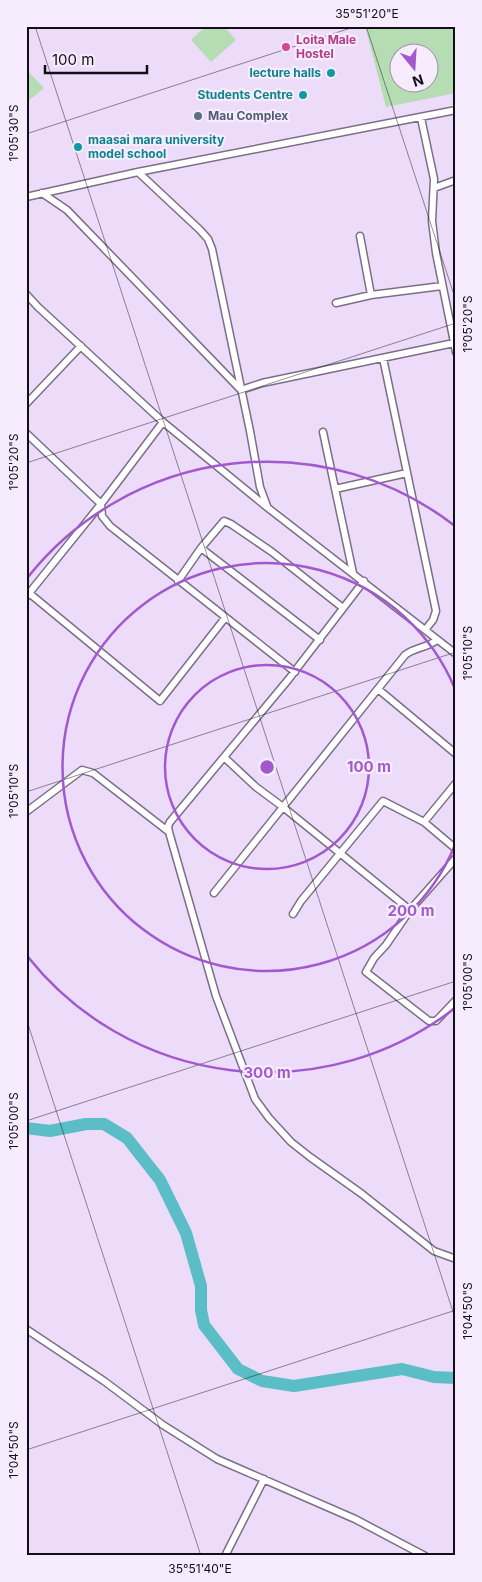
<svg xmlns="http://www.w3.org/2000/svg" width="482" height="1582" font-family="Inter,sans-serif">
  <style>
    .green { fill: #b6dcb3; fill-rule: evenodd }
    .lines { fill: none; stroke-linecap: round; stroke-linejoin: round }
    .river { stroke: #5bbdc6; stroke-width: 12 }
    .street-casing { stroke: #7c6e87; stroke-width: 9 }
    .street { stroke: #fff; stroke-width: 6 }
    .ticks { fill: none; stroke: #130e17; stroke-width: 1; stroke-opacity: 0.45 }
    .ring { fill: none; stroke: #a159cd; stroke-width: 2.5 }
    .hotel-dot { fill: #d1479c; stroke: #f6ecfd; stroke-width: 2 }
    .culture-dot { fill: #0f9aa8; stroke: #f6ecfd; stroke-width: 2 }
    .service-dot { fill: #5c6f8a; stroke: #f6ecfd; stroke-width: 2 }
    .labels { text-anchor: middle; stroke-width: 4.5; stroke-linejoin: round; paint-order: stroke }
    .hotel-label { font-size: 12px; font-weight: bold; fill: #b23c85; stroke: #f6ecfd; text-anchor: start }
    .culture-label { font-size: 12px; font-weight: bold; fill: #0d838f; stroke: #f6ecfd; text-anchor: end }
    .service-label { font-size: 12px; font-weight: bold; fill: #4e5e75; stroke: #f6ecfd; text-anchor: start }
    .centre { fill: #a159cd; stroke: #f6ecfd; stroke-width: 2.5 }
    .ring-label { font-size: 15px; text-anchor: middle; font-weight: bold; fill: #a159cd; stroke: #f6ecfd; stroke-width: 4.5; stroke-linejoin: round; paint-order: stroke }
    .neatline { fill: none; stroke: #130e17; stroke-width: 2 }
    .ticks-label { font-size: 12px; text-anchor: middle; fill: #130e17 }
  </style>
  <rect width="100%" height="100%" fill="#ecdcf9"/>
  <!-- green -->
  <path class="green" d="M206 26H224L236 40 211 62 191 40Z
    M365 26H456V93L386 107ZM400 52H430V82H400Z
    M26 69 44 88 26 103Z"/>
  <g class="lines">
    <!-- river -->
    <path class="river" d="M26 1128 50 1131 86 1124H104L127 1138 160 1180 186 1233 201 1286V1310L204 1325 238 1369 262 1381 294 1386 402 1369 434 1377 456 1378"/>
    <!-- street casing -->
    <g class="street-casing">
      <path id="street" d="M421 118 434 179 432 221 436 253 456 352
        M138 172 200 230 208 239 212 249 250 431 260 487 267 506
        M434 188 456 180
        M42 193 67 210 241 390 262 383 454 343
        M26 197 138 172 456 110
        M360 236 371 295
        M26 294 38 307 163 422 268 508 456 654
        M336 303 371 295 442 286
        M383 358 436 611 433 620 425 630
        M26 404 81 346
        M323 432 353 573
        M26 433 101 504 102 516 110 526 295 672
        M335 489 407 473
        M201 548 320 640
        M178 581 201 548 224 521 231 524 272 552 343 608
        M364 581 288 680 170 822 168 826 169 832 216 996 255 1099 269 1118 291 1142 310 1157 362 1194 434 1251 456 1259
        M29 593 160 701 225 618
        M26 597 101 504 163 422
        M378 689 456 754
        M225 758 256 787 283 807 410 910
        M26 812 82 770 93 773 169 832
        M424 822 456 783
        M456 858 410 910 386 945 374 958 366 972 429 1021H436L456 1000
        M214 893 405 655C415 647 427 648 437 640
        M293 914 301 901 383 801 424 822 456 849
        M26 1329 104 1381 163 1425 217 1459 355 1519 425 1556
        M225 1556 264 1479"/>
    </g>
    <!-- street -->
    <use href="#street" class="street"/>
  </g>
  <!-- ticks -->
  <path class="ticks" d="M35 26 456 1321M366 26 456 301M26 134 357 26M26 463 456 323M26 792 456 652M26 1018 201 1556M26 1121 456 981M26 1450 456 1310"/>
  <!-- distance rings -->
  <g class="ring">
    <circle cx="267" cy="767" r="102"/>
    <path d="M455 845A204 204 0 1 1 455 689"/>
    <path d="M455 1008A306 306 0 0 1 28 957M28 577A306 306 0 0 1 455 526"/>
  </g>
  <!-- markers -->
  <circle class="hotel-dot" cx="286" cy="47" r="5"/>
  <g class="culture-dot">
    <circle cx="331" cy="73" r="5"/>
    <circle cx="303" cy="95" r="5"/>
    <circle cx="78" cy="147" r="5"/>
  </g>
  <circle class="service-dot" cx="198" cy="116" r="5"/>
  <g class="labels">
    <!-- hotel labels -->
    <g class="hotel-label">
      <text x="296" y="44">Loita Male<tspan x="296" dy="14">Hostel</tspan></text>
    </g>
    <!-- culture labels -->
    <g class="culture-label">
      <text x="321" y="77">lecture halls</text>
      <text x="293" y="99">Students Centre</text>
      <text x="88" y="144" text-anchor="start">maasai mara university<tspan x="88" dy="14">model school</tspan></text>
    </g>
    <!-- service labels -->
    <g class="service-label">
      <text x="208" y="120">Mau Complex</text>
    </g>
  </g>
  <circle cx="267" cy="767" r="8" class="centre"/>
  <g class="ring-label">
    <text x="369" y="772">100 m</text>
    <text x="411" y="916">200 m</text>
    <text x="267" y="1078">300 m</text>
  </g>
  <!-- border -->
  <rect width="482" height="1582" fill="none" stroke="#f6ecfd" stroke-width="55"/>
  <!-- north arrow -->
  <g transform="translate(414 68) rotate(162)"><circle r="24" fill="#f6ecfd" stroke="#9b93a1"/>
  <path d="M0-4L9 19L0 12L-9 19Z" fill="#a159cd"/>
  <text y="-8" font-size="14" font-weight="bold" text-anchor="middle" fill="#130e17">N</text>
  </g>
  <!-- scale -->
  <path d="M45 65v8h102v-8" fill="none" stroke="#130e17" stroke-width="2.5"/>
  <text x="52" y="65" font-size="15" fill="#130e17" stroke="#f6ecfd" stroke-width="4" paint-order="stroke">100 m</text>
  <rect x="28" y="28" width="426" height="1526" class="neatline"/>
  <g class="ticks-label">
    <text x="367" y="18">35°51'20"E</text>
    <text transform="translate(14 133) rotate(-90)" y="4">1°05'30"S</text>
    <text transform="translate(468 324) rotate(-90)" y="4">1°05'20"S</text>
    <text transform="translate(14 462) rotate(-90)" y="4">1°05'20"S</text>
    <text transform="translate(468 653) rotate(-90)" y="4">1°05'10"S</text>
    <text transform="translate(14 791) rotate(-90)" y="4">1°05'10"S</text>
    <text transform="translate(468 982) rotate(-90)" y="4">1°05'00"S</text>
    <text transform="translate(14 1121) rotate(-90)" y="4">1°05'00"S</text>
    <text transform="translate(468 1311) rotate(-90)" y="4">1°04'50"S</text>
    <text transform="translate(14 1450) rotate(-90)" y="4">1°04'50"S</text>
    <text x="200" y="1573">35°51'40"E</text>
  </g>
</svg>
